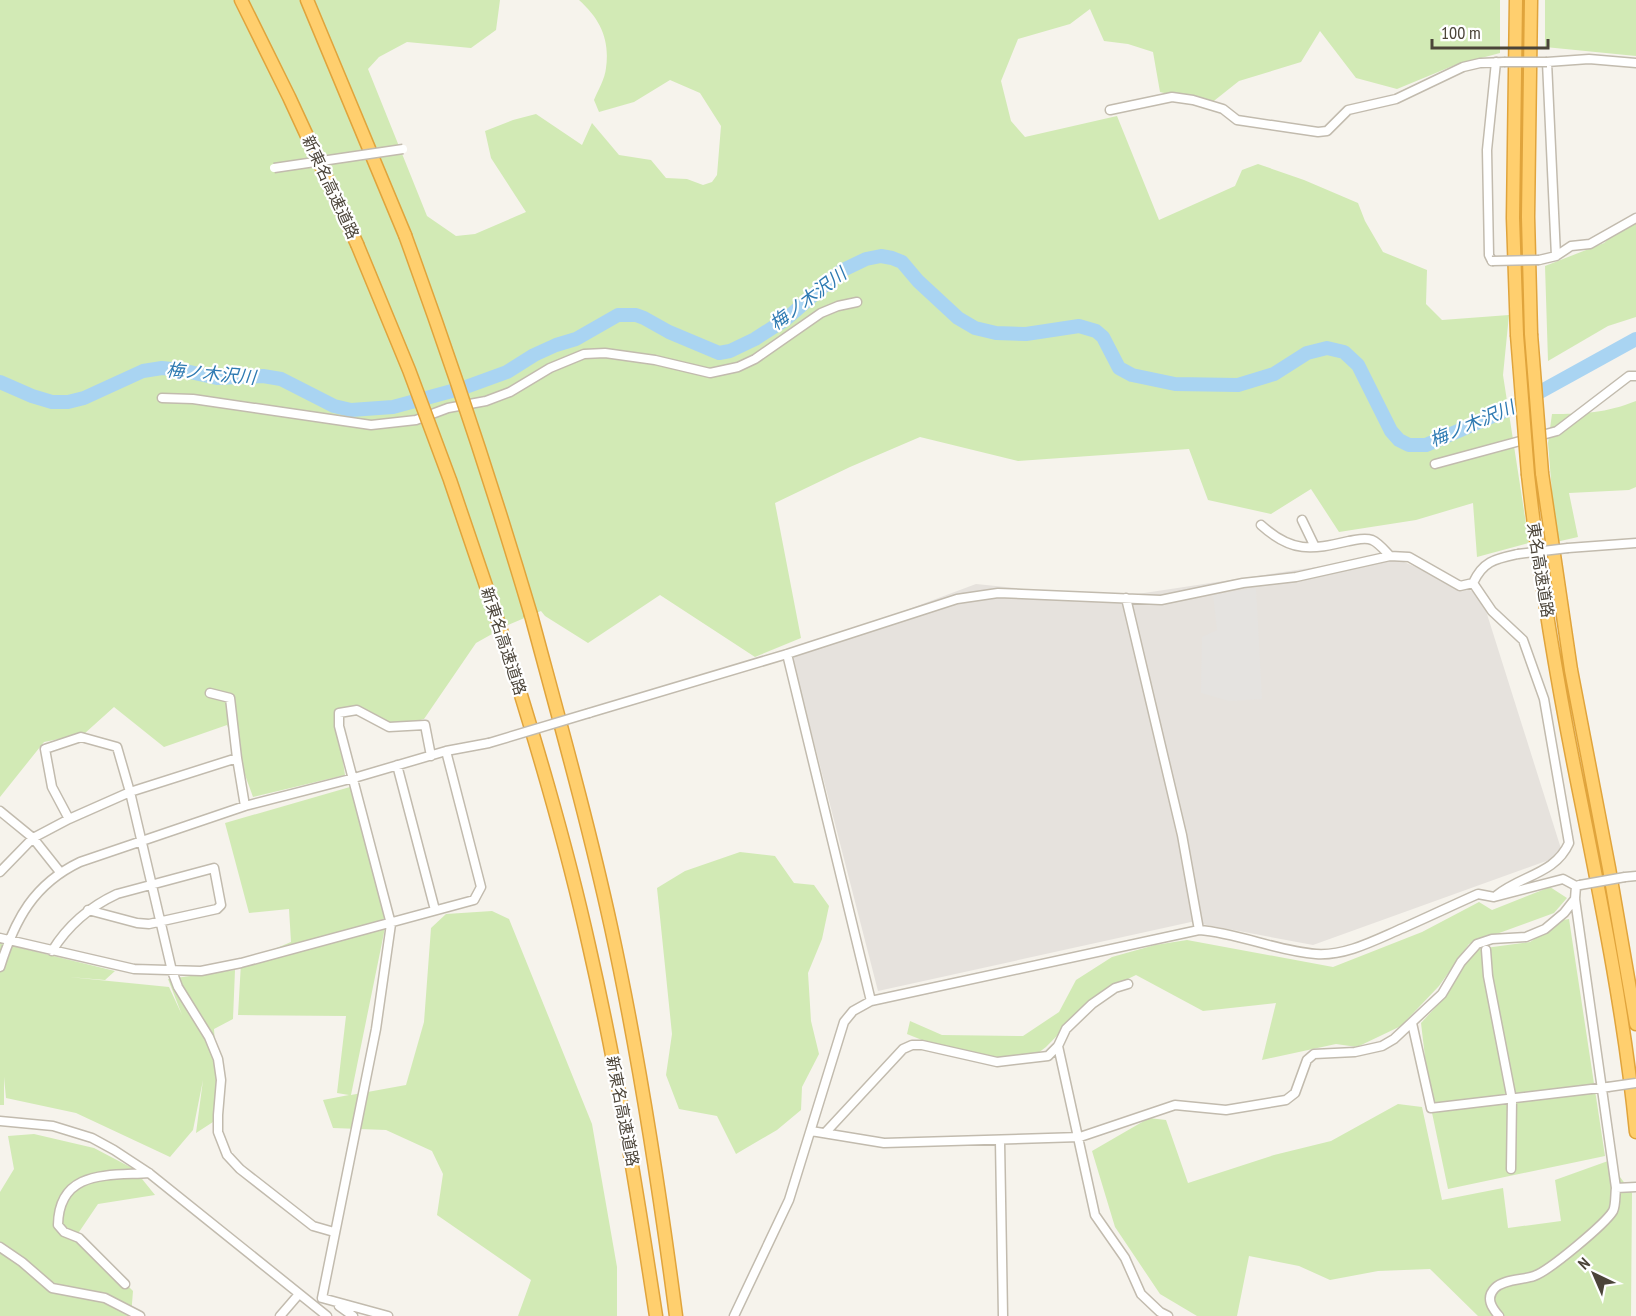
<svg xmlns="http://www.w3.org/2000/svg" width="1636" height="1316" font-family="'PT Sans Narrow','Noto Sans JP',sans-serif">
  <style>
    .industrial { fill: #e6e2dd }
    .green { fill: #d2eab5 }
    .parking { fill: #e5e3e0 }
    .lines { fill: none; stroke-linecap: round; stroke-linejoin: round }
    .river { stroke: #a9d4f2; stroke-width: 14 }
    .minor-casing { stroke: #c2bbae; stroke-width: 11 }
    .highway-casing { stroke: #e0a43c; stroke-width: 15 }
    .minor { stroke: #fff; stroke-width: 8 }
    .highway { stroke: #ffcf6e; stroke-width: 12 }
    .minor-bridge-casing { stroke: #c2bbae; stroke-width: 11; stroke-linecap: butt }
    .highway-bridge-casing { stroke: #e0a43c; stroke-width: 15; stroke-linecap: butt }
    .minor-bridge { stroke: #fff; stroke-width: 8 }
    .highway-bridge { stroke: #ffcf6e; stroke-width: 12 }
    .labels { text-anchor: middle; stroke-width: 4.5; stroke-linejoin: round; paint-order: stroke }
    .street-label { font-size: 16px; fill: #4b4439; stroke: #fff }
    .water-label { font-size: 18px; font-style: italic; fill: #2e7ab2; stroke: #fff }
  </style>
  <rect width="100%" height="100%" fill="#f6f3ec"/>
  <!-- industrial -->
  <path class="industrial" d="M1390 556 1481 595 1563 855 1313 945 1191 922 878 991 791 653 976 584 1111 598Z"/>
  <!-- green -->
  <path class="green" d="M0 0H500L496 30 471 48 407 42 379 57 368 69 427 216 456 236 475 234 526 212 491 158 485 131 513 120 536 114 582 145 592 123 619 155 651 160 666 178 687 179 703 185 712 182 717 175 721 126 700 93 670 80 634 102 599 112 594 100C598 90 605 79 606 68 610 39 600 19 579 0H1500V53L1455 65 1397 89 1356 78 1320 31 1301 62 1239 81 1210 104 1160 92 1153 52 1128 44 1104 41 1090 9 1070 24 1018 39 1001 81 1011 121 1025 137 1117 116 1159 220 1235 186 1242 170 1258 164 1304 180 1358 203 1365 221 1383 252 1427 270 1426 304 1442 320 1509 315 1503 375 1529 543 1477 557 1473 503 1416 520 1339 532 1311 489 1271 514 1208 500 1189 449 1018 461 920 437 850 467 775 503 801 638 755 657 660 595 588 643 545 616 541 611 508 625 476 643 424 719 387 729 357 710 336 713 345 775 253 797 227 725 164 747 114 707 84 734 44 742 0 797Z
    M1545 0H1636V56L1545 47Z
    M1636 215V317L1608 326 1548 361 1545 266 1604 243Z
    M1636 401V487L1629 490 1569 493 1578 537 1556 542 1548 443 1552 414C1583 414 1606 413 1636 401Z
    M350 787 386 923 351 1095 406 1085 424 1022 431 928 446 914 492 911 509 919 592 1124 617 1267V1316H518L531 1280 437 1215 443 1174 432 1151 386 1130 333 1128 323 1100 349 1095 337 1093 346 1016 238 1015 241 963 291 942 289 909 249 913 225 823Z
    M740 852 775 856 794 883 814 885 829 906 822 939 808 973 811 1021 819 1054 802 1087 801 1110 777 1130 736 1154 717 1116 679 1109 666 1075 672 1034 657 888 685 871Z
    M1550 887 1567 898 1554 913 1469 944 1439 986 1401 1026 1357 1047 1336 1044 1262 1060 1276 1003 1203 1011 1136 975 1099 993 1046 1047 1025 1063 932 1044 907 1034 910 1021 942 1035 1023 1036 1059 1012 1076 980 1112 957 1155 945 1187 940 1333 967 1422 932 1479 902 1492 910Z
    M1569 919 1605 1156 1448 1189 1431 1108 1421 1023 1446 996 1462 965 1478 949 1530 942 1563 920Z
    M0 943 115 971 105 980 69 977 169 987 182 1015 168 979 235 970 233 1019 214 1029 217 1073 213 1122 196 1133 203 1080 193 1130 170 1157 76 1113 6 1098 4 1077V1105H0Z
    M1398 1104 1422 1107 1442 1200 1503 1188 1508 1228 1561 1221 1555 1180 1608 1161 1632 1193 1631 1316H1478L1430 1269 1378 1271 1330 1280 1299 1266 1249 1256 1237 1316H1197L1160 1294 1115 1227 1092 1151 1149 1118 1166 1120 1188 1183 1274 1155 1331 1141Z
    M34 1134 94 1148 134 1169 155 1195 98 1204 77 1235 133 1291 131 1316H0V1192L14 1169 8 1136Z"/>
  <!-- parking -->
  <path class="parking" d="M1256 588 1262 699 1229 701 1201 693 1202 637 1217 630 1213 595Z"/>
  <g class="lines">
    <!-- river -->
    <path class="river" d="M0 382 32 396 52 402H68L84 398 143 371 162 368 181 370 217 378 263 376 281 379 334 406 351 410 393 407 463 388 507 372 534 355 556 345 576 339 618 315H636L644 318 669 332 719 353 730 351 755 339 786 319 841 271 866 259 881 256 892 258 902 262 918 281 958 318 975 328 996 333 1026 334 1079 326 1096 331 1103 337 1119 368 1132 375 1175 384 1238 385 1274 374 1307 353 1327 348 1344 352 1358 365 1391 431 1399 440 1409 445H1426L1511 408 1636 339"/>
    <!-- minor casing -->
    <g class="minor-casing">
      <path id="minor" d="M1110 110 1172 97 1193 100 1223 109 1237 120 1318 132 1327 131 1348 110 1396 99 1463 67 1480 63 1504 62
        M1556 256 1547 62 1589 59 1636 63
        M1539 260 1556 256 1571 246 1590 244 1636 218
        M1492 261 1489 255 1487 150 1496 62
        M162 398 193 399 371 425 416 420 448 408 486 401 510 392 550 368 584 354 605 353 655 360 710 373 738 367 755 359 821 313 838 306 857 302
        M1435 464 1557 431 1629 376H1636
        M1302 520 1315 547
        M1261 525C1292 553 1311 550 1349 541 1357 540 1364 537 1372 540 1379 543 1385 551 1390 556
        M1568 548 1636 543
        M1473 583 1492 611 1523 640 1544 699 1569 843C1555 874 1522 875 1497 895
        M1126 598 1182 835 1199 930
        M787 654 871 1001
        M210 693 230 698 237 758
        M589 713 787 654 957 599 998 593 1161 600 1243 583 1296 577 1390 556 1409 557 1460 586 1473 583C1483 561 1495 559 1518 554
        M397 765 435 910
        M0 811 33 838 60 872
        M69 819 52 787 45 749 81 737 117 747 130 792 172 971 178 987 209 1037 218 1059 221 1080 218 1115V1132L227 1155 240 1169 313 1226 334 1232
        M0 872 33 838 69 819 130 792 237 758 245 806
        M1625 877 1636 876
        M0 938 134 969 201 971 241 963 474 900 481 887 446 751
        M1486 950 1488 976 1512 1100 1511 1169
        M52 951C68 925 89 907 117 894L214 868 221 905 217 909 149 924 137 923 88 910
        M0 967C15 919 34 884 80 862L245 806 354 778 446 751 489 743
        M1412 1023 1431 1108 1608 1087
        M1058 1046 1095 1215 1125 1258 1141 1294 1160 1312 1168 1316
        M0 1121 53 1126 92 1138 114 1150 149 1173 327 1316
        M811 1131 884 1143 1080 1137 1175 1105 1226 1110 1286 1100 1295 1093 1307 1060 1314 1054 1355 1052 1382 1046 1394 1039 1442 994 1461 962 1477 944 1492 939 1526 937 1545 929 1564 913 1575 899
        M825 1133 903 1049 912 1045H922L997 1062 1048 1056 1058 1046 1066 1029 1092 1004 1115 988 1128 984
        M1000 1141 1003 1316
        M1616 1188 1636 1187
        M0 1247 22 1262 52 1288 105 1298 140 1316
        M125 1284 79 1238 64 1232 58 1225C59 1169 109 1176 149 1173
        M339 1306 353 1316
        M280 1316 299 1294
        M388 1316 322 1298 376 1029 391 924 339 726V713L357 710 389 727 425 725 431 756
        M734 1316 789 1200 844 1022 853 1011 871 1001 1199 930C1239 933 1276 951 1316 954 1346 956 1375 940 1403 928 1428 917 1453 905 1478 894L1494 897 1563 879 1576 886 1580 885
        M1499 1316C1492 1308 1485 1298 1495 1288 1504 1279 1523 1280 1534 1276 1549 1271 1605 1224 1613 1211 1616 1205 1615 1194 1616 1188L1575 899 1576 886"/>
    </g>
    <!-- highway casing -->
    <g class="highway-casing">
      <path id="highway" d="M241 0 289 97 357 244
        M307 0 405 235
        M1516 0 1513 218 1517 335
        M1531 0 1528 217 1531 334
        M1542 473 1571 670 1609 868 1636 1024
        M1528 475C1539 573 1555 670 1574 766 1598 887 1624 1009 1636 1132
        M531 615C559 719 588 822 611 927 639 1056 659 1186 676 1316
        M500 627C533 733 565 838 589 946 617 1068 637 1192 656 1316"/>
    </g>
    <!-- minor -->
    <use href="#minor" class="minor"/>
    <!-- highway -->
    <use href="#highway" class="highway"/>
    <!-- minor-bridge casing -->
    <g class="minor-bridge-casing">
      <path id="minor-bridge" d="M1504 62H1547
        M274 168 403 149
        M1492 261 1539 260
        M1518 554 1568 548
        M489 743 589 713
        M1580 885 1625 877
        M1608 1087 1636 1083"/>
    </g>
    <!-- highway-bridge casing -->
    <g class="highway-bridge-casing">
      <path id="highway-bridge" d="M405 235C451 361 493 487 531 615
        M357 244 409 370 450 480 500 627
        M1531 334 1542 473
        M1517 335 1528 475"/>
    </g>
    <!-- minor-bridge -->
    <use href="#minor-bridge" class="minor-bridge"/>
    <!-- highway-bridge -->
    <use href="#highway-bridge" class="highway-bridge"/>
  </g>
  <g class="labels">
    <!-- street labels -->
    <g class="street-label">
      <text transform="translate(331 187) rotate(65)" y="6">新東名高速道路</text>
      <text transform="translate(1541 570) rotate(81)" y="6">東名高速道路</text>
      <text transform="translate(504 641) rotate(72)" y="6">新東名高速道路</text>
      <text transform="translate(623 1111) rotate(79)" y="6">新東名高速道路</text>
    </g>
    <!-- water labels -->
    <g class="water-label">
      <text transform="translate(808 299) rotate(-37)" y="6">梅ノ木沢川</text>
      <text transform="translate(211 374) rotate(5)" y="6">梅ノ木沢川</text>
      <text transform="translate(1472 424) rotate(-23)" y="6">梅ノ木沢川</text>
    </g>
  </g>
  <!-- north arrow -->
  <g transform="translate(1594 1274) rotate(316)" stroke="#ffffff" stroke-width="4.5" paint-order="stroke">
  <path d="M0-4.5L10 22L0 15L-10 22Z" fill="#4b4439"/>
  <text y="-9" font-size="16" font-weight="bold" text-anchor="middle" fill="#4b4439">N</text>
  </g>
  <!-- scale -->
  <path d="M1432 39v9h116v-9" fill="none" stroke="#4b4439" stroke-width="3"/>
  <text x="1441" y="39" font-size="18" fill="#4b4439" stroke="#ffffff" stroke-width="4.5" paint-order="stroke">100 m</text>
</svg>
